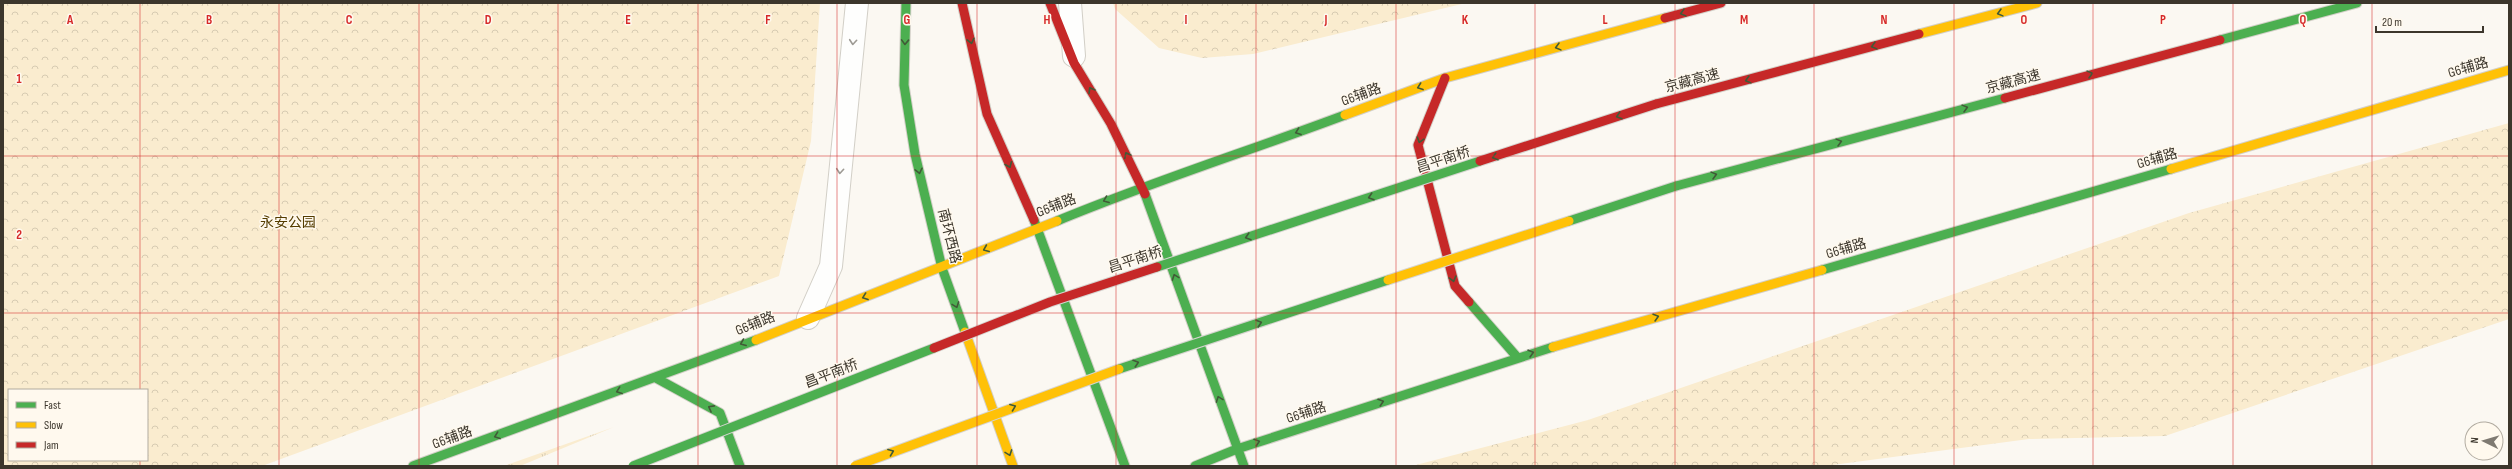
<svg xmlns="http://www.w3.org/2000/svg" width="2512" height="469" font-family="'Sofia Sans Condensed','Noto Sans SC',sans-serif">
  <style>
    .grass { fill: url(#grass-tufts) }
    .park { fill: url(#park-crowns); fill-rule: evenodd }
    .lines { fill: none; stroke-linecap: round; stroke-linejoin: round }
    .street-casing { stroke: #d2cfc7; stroke-width: 24 }
    .fast-casing { stroke: #d2cfc7; stroke-width: 11 }
    .slow-casing { stroke: #d2cfc7; stroke-width: 11 }
    .jam-casing { stroke: #d2cfc7; stroke-width: 11 }
    .street { stroke: #fefefd; stroke-width: 22 }
    .fast { stroke: #4caf50; stroke-width: 9 }
    .slow { stroke: #ffc107; stroke-width: 9 }
    .jam { stroke: #c62828; stroke-width: 9 }
    .fast-bridge-casing { stroke: #d6d4d0; stroke-width: 11; stroke-linecap: butt }
    .slow-bridge-casing { stroke: #d6d4d0; stroke-width: 11; stroke-linecap: butt }
    .jam-bridge-casing { stroke: #d6d4d0; stroke-width: 11; stroke-linecap: butt }
    .fast-bridge { stroke: #4caf50; stroke-width: 9 }
    .slow-bridge { stroke: #ffc107; stroke-width: 9 }
    .jam-bridge { stroke: #c62828; stroke-width: 9 }
    .oneway { stroke: #415a37 }
    .oneway2 { stroke: #9d9a94 }
    .grid { fill: none; stroke: #d62828; stroke-width: 1; stroke-opacity: 0.55 }
    .labels { text-anchor: middle; stroke-width: 3; stroke-linejoin: round; paint-order: stroke }
    .street-label { font-size: 14px; fill: #3c362c; stroke: #fff9ee }
    .park-label { font-size: 14px; fill: #553d00; stroke: #fff9ee }
    .grid-label { font-size: 13px; text-anchor: middle; font-weight: bold; fill: #d62828; stroke: #fff9ee; stroke-width: 3; stroke-linejoin: round; paint-order: stroke }
  </style>
  <defs>
    <pattern id="grass-tufts" width="24" height="20" patternUnits="userSpaceOnUse"><rect width="24" height="20" fill="#faeccf"/><path d="M3 7l-1-3M5 7V3M7 7l1-3M15 17l-1-3M17 17v-4M19 17l1-3" fill="none" stroke="#d7cbb2"/></pattern>
    <pattern id="park-crowns" width="20" height="18" patternUnits="userSpaceOnUse"><rect width="20" height="18" fill="#faeccf"/><path d="M2 6a3 3 0 1 1 6 0M12 15a3 3 0 1 1 6 0" fill="none" stroke="#d7cbb2"/></pattern>
  </defs>
  <rect width="100%" height="100%" fill="#fbf8f2"/>
  <!-- grass -->
  <path class="grass" d="M614 427 520 466H504Z"/>
  <!-- park -->
  <path class="park" d="M3 3H820L811 141 779 276 262 466H3ZM9 390H147V460H9Z
    M1113 3H1466L1253 54 1202 58 1159 48 1115 9Z
    M2509 123V319L2165 436 2029 439 1825 466H1412L1588 420 2189 213Z"/>
  <g class="lines">
    <!-- street casing -->
    <g class="street-casing">
      <path id="street" d="M1070 3 1074 56
        M808 318 831 266 857 3"/>
    </g>
    <!-- fast casing -->
    <g class="fast-casing">
      <path id="fast" d="M906 3 904 85 915 154 942 268 965 332
        M2220 40 2357 3
        M1676 186 2005 98
        M1145 194 1244 466
        M1034 220 1125 466
        M1057 221C1151 182 1249 151 1345 115
        M1822 270 2171 169
        M1469 302 1517 357
        M656 378 720 413 740 466
        M413 466 756 340
        M1195 466 1237 449 1553 347"/>
    </g>
    <!-- slow casing -->
    <g class="slow-casing">
      <path id="slow" d="M1919 34 2037 3
        M1345 115 1445 78 1665 18
        M2171 169 2509 70
        M965 332 1013 466
        M756 340 1057 221
        M1553 347 1822 270"/>
    </g>
    <!-- jam casing -->
    <g class="jam-casing">
      <path id="jam" d="M962 3 987 114 1034 220
        M1050 3 1074 63 1111 124 1145 194
        M1665 18 1721 3
        M1445 78 1418 145 1455 286 1469 302
        M2005 98 2220 40
        M1656 104 1919 34"/>
    </g>
    <!-- street -->
    <use href="#street" class="street"/>
    <!-- fast -->
    <use href="#fast" class="fast"/>
    <!-- slow -->
    <use href="#slow" class="slow"/>
    <!-- jam -->
    <use href="#jam" class="jam"/>
    <!-- fast-bridge casing -->
    <g class="fast-bridge-casing">
      <path id="fast-bridge" d="M1569 221 1676 186
        M1157 267 1480 161
        M1119 369 1388 280
        M633 466 934 348"/>
    </g>
    <!-- slow-bridge casing -->
    <g class="slow-bridge-casing">
      <path id="slow-bridge" d="M1388 280 1569 221
        M855 466 1119 369"/>
    </g>
    <!-- jam-bridge casing -->
    <g class="jam-bridge-casing">
      <path id="jam-bridge" d="M1480 161 1656 104
        M934 348 1050 302 1157 267"/>
    </g>
    <!-- fast-bridge -->
    <use href="#fast-bridge" class="fast-bridge"/>
    <!-- slow-bridge -->
    <use href="#slow-bridge" class="slow-bridge"/>
    <!-- jam-bridge -->
    <use href="#jam-bridge" class="jam-bridge"/>
  </g>
  <!-- one-way arrows -->
  <defs><path id="oneway-chevron" d="M-2-3.5L2.5 0L-2 3.5" fill="none" stroke-width="1.6" stroke-linecap="round" stroke-linejoin="round"/></defs>
  <g class="oneway">
    <use href="#oneway-chevron" transform="translate(1683 13) rotate(165)"/>
    <use href="#oneway-chevron" transform="translate(2000 13) rotate(165)"/>
    <use href="#oneway-chevron" transform="translate(971 41) rotate(77)"/>
    <use href="#oneway-chevron" transform="translate(905 42) rotate(92)"/>
    <use href="#oneway-chevron" transform="translate(1874 46) rotate(165)"/>
    <use href="#oneway-chevron" transform="translate(1558 47) rotate(165)"/>
    <use href="#oneway-chevron" transform="translate(2090 74) rotate(-15)"/>
    <use href="#oneway-chevron" transform="translate(1748 80) rotate(165)"/>
    <use href="#oneway-chevron" transform="translate(1420 87) rotate(160)"/>
    <use href="#oneway-chevron" transform="translate(1091 90) rotate(-121)"/>
    <use href="#oneway-chevron" transform="translate(1965 108) rotate(-15)"/>
    <use href="#oneway-chevron" transform="translate(1619 116) rotate(162)"/>
    <use href="#oneway-chevron" transform="translate(1298 132) rotate(160)"/>
    <use href="#oneway-chevron" transform="translate(1420 140) rotate(107)"/>
    <use href="#oneway-chevron" transform="translate(1839 142) rotate(-15)"/>
    <use href="#oneway-chevron" transform="translate(1127 155) rotate(-117)"/>
    <use href="#oneway-chevron" transform="translate(1495 157) rotate(162)"/>
    <use href="#oneway-chevron" transform="translate(1009 165) rotate(67)"/>
    <use href="#oneway-chevron" transform="translate(919 171) rotate(77)"/>
    <use href="#oneway-chevron" transform="translate(1714 175) rotate(-15)"/>
    <use href="#oneway-chevron" transform="translate(1371 197) rotate(162)"/>
    <use href="#oneway-chevron" transform="translate(1106 200) rotate(159)"/>
    <use href="#oneway-chevron" transform="translate(1248 237) rotate(162)"/>
    <use href="#oneway-chevron" transform="translate(986 249) rotate(157)"/>
    <use href="#oneway-chevron" transform="translate(1175 277) rotate(-110)"/>
    <use href="#oneway-chevron" transform="translate(1453 279) rotate(75)"/>
    <use href="#oneway-chevron" transform="translate(865 297) rotate(160)"/>
    <use href="#oneway-chevron" transform="translate(956 305) rotate(70)"/>
    <use href="#oneway-chevron" transform="translate(1656 317) rotate(-16)"/>
    <use href="#oneway-chevron" transform="translate(1259 323) rotate(-18)"/>
    <use href="#oneway-chevron" transform="translate(743 343) rotate(158)"/>
    <use href="#oneway-chevron" transform="translate(1531 353) rotate(-16)"/>
    <use href="#oneway-chevron" transform="translate(1136 363) rotate(-18)"/>
    <use href="#oneway-chevron" transform="translate(619 391) rotate(160)"/>
    <use href="#oneway-chevron" transform="translate(1219 399) rotate(-110)"/>
    <use href="#oneway-chevron" transform="translate(1381 402) rotate(-18)"/>
    <use href="#oneway-chevron" transform="translate(1013 407) rotate(-21)"/>
    <use href="#oneway-chevron" transform="translate(711 408) rotate(-152)"/>
    <use href="#oneway-chevron" transform="translate(497 436) rotate(160)"/>
    <use href="#oneway-chevron" transform="translate(1257 442) rotate(-18)"/>
    <use href="#oneway-chevron" transform="translate(891 452) rotate(-21)"/>
    <use href="#oneway-chevron" transform="translate(1009 453) rotate(70)"/>
  </g>
  <g class="oneway2">
    <use href="#oneway-chevron" transform="translate(853 42) rotate(95)"/>
    <use href="#oneway-chevron" transform="translate(840 171) rotate(95)"/>
  </g>
  <!-- grid -->
  <path class="grid" d="M140 3V390M279 3V466M419 3V466M558 3V466M698 3V466M837 3V466M977 3V466M1116 3V466M1256 3V466M1396 3V466M1535 3V466M1675 3V466M1814 3V466M1954 3V466M2093 3V466M2233 3V466M2372 3V466M3 156H2509M3 313H2509M140 460V466"/>
  <g class="labels">
    <!-- street labels -->
    <g class="street-label">
      <text transform="translate(2468 67) rotate(-16)" y="5">G6辅路</text>
      <text transform="translate(1692 80) rotate(-15)" y="5">京藏高速</text>
      <text transform="translate(2013 81) rotate(-15)" y="5">京藏高速</text>
      <text transform="translate(1361 94) rotate(-20)" y="5">G6辅路</text>
      <text transform="translate(2157 158) rotate(-16)" y="5">G6辅路</text>
      <text transform="translate(1443 159) rotate(-18)" y="5">昌平南桥</text>
      <text transform="translate(1056 205) rotate(-21)" y="5">G6辅路</text>
      <text transform="translate(950 236) rotate(76)" y="5">南环西路</text>
      <text transform="translate(1846 248) rotate(-16)" y="5">G6辅路</text>
      <text transform="translate(1135 259) rotate(-18)" y="5">昌平南桥</text>
      <text transform="translate(755 323) rotate(-22)" y="5">G6辅路</text>
      <text transform="translate(831 373) rotate(-21)" y="5">昌平南桥</text>
      <text transform="translate(1306 412) rotate(-18)" y="5">G6辅路</text>
      <text transform="translate(452 437) rotate(-20)" y="5">G6辅路</text>
    </g>
    <!-- park labels -->
    <g class="park-label">
      <text x="288" y="227">永安公园</text>
    </g>
  </g>
  <g class="grid-label">
    <text x="70" y="24">A</text>
    <text x="209" y="24">B</text>
    <text x="349" y="24">C</text>
    <text x="488" y="24">D</text>
    <text x="628" y="24">E</text>
    <text x="768" y="24">F</text>
    <text x="907" y="24">G</text>
    <text x="1047" y="24">H</text>
    <text x="1186" y="24">I</text>
    <text x="1326" y="24">J</text>
    <text x="1465" y="24">K</text>
    <text x="1605" y="24">L</text>
    <text x="1744" y="24">M</text>
    <text x="1884" y="24">N</text>
    <text x="2024" y="24">O</text>
    <text x="2163" y="24">P</text>
    <text x="2303" y="24">Q</text>
    <text x="19" y="83">1</text>
    <text x="19" y="239">2</text>
  </g>
  <!-- border -->
  <rect width="2512" height="469" fill="none" stroke="#3c362c" stroke-width="8"/>
  <!-- legend -->
  <rect x="8" y="389" width="140" height="72" fill="#fff9ee" stroke="#b1aba0"/>
  <rect x="16" y="402" width="20" height="6" fill="#4caf50" stroke="#b1aba0"/>
  <text x="44" y="409" font-size="12" fill="#3c362c">Fast</text>
  <rect x="16" y="422" width="20" height="6" fill="#ffc107" stroke="#b1aba0"/>
  <text x="44" y="429" font-size="12" fill="#3c362c">Slow</text>
  <rect x="16" y="442" width="20" height="6" fill="#c62828" stroke="#b1aba0"/>
  <text x="44" y="449" font-size="12" fill="#3c362c">Jam</text>
  <!-- north arrow -->
  <g transform="translate(2484 441) rotate(275)"><circle r="19" fill="#fff9ee" stroke="#b1aba0"/>
  <path d="M0-3L7 15L0 10L-7 15Z" fill="#7f7a71"/>
  <text y="-6" font-size="11" font-weight="bold" text-anchor="middle" fill="#3c362c">N</text>
  </g>
  <!-- scale -->
  <path d="M2376 26v6h107v-6" fill="none" stroke="#3c362c" stroke-width="2"/>
  <text x="2382" y="26" font-size="12" fill="#3c362c" stroke="#fff9ee" stroke-width="3" paint-order="stroke">20 m</text>
</svg>
